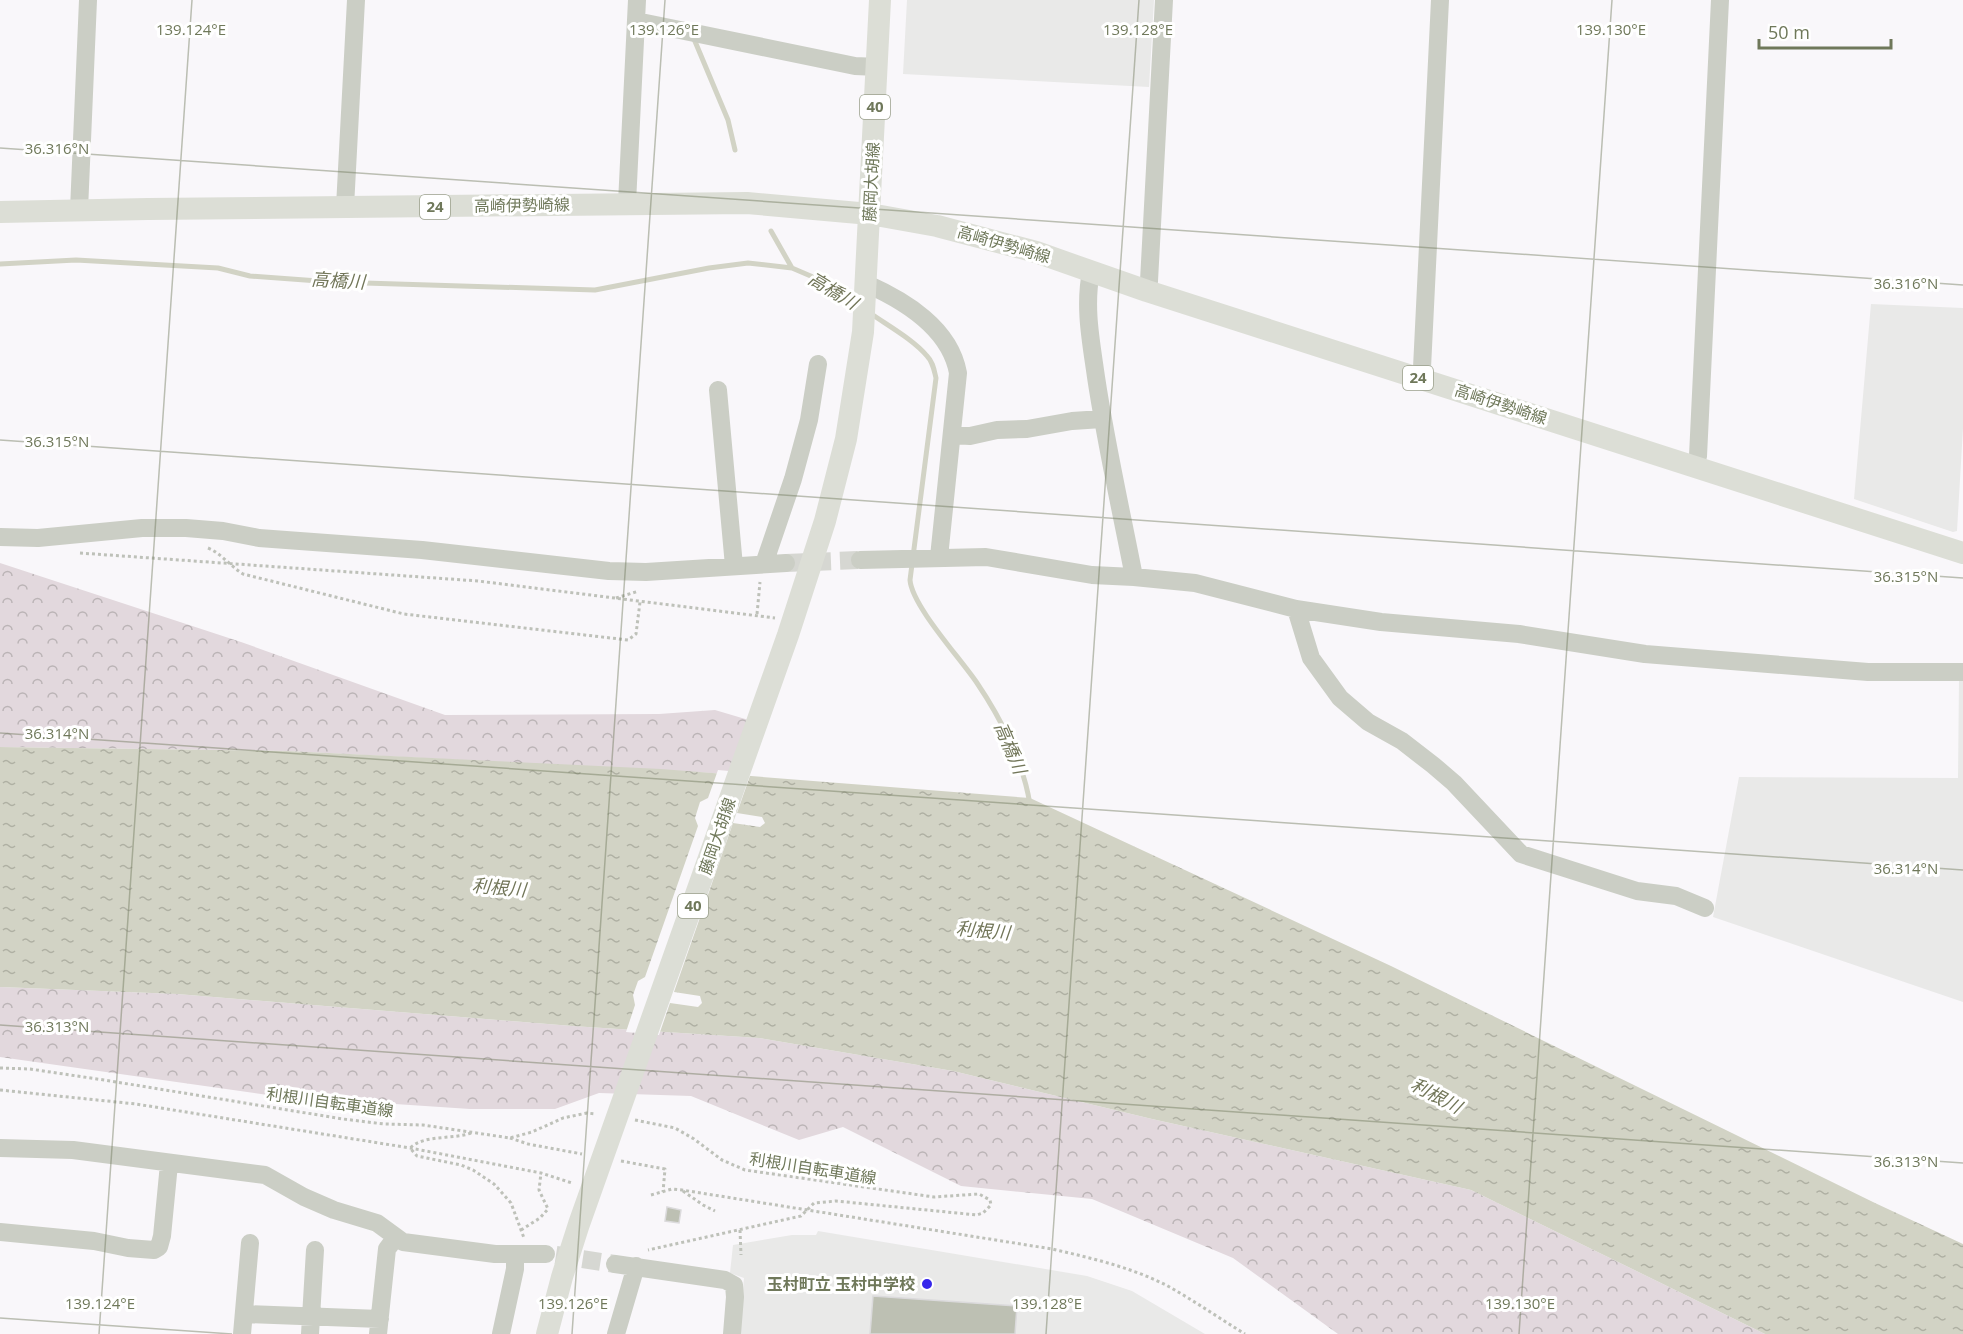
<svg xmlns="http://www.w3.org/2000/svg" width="1963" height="1334" font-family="'Open Sans','Noto Sans JP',sans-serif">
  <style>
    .built { fill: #e9e9e8 }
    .forest { fill: url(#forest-crowns) }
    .water { fill: url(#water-ripples) }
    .pier { fill: #f9f7fa }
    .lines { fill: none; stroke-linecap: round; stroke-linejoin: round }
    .stream { stroke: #d2d3c5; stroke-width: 5 }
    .building { fill: #bdc0b3; stroke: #dbdadc; stroke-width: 1.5 }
    .minor-tunnel { stroke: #d6d7d2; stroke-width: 18; stroke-dasharray: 18 9; stroke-linecap: butt }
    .path { stroke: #bec1b9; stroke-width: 3; stroke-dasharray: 3 3; stroke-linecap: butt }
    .minor { stroke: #cbcec5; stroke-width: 18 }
    .major { stroke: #dcded6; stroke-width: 22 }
    .ticks { fill: none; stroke: #6f785a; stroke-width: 1.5; stroke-opacity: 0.45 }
    .poi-dot { fill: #3726eb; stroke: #fff; stroke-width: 2 }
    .labels { text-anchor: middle; stroke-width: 6; stroke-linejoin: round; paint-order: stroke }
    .shield { fill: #fff; stroke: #9aa08c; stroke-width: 1.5 }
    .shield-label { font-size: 15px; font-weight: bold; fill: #6f785a }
    .street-label { font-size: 16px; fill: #6f785a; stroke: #fff }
    .poi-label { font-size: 16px; font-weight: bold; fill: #6f785a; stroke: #fff; text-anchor: end }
    .water-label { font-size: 18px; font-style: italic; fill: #727659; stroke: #fff }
    .ticks-label { font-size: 15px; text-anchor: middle; fill: #6f785a; stroke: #fff; stroke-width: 6; stroke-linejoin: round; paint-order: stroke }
  </style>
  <defs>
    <pattern id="forest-crowns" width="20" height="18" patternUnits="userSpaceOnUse" patternTransform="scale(1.5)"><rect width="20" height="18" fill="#e2d8dd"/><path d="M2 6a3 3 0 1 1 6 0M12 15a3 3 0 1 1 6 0" fill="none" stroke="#bbb4b6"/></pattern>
    <pattern id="water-ripples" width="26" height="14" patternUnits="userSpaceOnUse" patternTransform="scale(1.5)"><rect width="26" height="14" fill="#d2d3c5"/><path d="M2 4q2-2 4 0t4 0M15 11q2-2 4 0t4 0" fill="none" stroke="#afb0a3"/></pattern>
  </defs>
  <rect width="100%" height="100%" fill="#f9f7fa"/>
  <!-- built -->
  <path class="built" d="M907 0H1154L1149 87 903 74Z
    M1871 304 1963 308V428L1957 531 1953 532 1854 499Z
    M1959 679H1963V1002L1713 917 1739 777 1958 778Z
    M818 1231 1087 1276 1132 1291 1205 1334H739L744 1278 730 1273 733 1245 792 1235H816Z"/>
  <!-- forest -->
  <path class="forest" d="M0 563 241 642 445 715 659 714 715 710 752 721 731 774 287 751 0 747Z
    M0 987 177 994 572 1026 759 1038 953 1071 1152 1119 1471 1190 1765 1334H1338L1233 1258 1092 1199 961 1186 843 1127 799 1140 691 1096 599 1093 555 1109H470L275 1096 0 1057Z"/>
  <!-- water -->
  <path class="water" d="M0 747 287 751 661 769 1030 798 1391 966 1875 1203 1963 1244V1334H1765L1471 1190 1152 1119 953 1071 759 1038 572 1026 177 994 0 987Z"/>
  <!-- pier -->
  <path class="pier" d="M718 770 751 773 737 813 762 817 765 823 760 827 733 823 674 992 700 996 702 1003 698 1007 670 1003 659 1035 626 1032 635 1005 633 995 638 981 645 977 698 826 695 818 700 802 708 798Z"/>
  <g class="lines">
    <!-- stream -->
    <path class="stream" d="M694 39 728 120 735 150
      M771 231 792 268
      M0 264 76 260 218 268 250 276 332 282 595 290 709 268 748 263 792 268 820 280 857 305
      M870 313C887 325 914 340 927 356 933 362 934 370 936 378L910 580C912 606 961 659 977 683 1000 717 1024 763 1030 805"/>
  </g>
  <!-- building -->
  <path class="building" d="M667 1207 681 1210 679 1223 665 1221Z
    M873 1296 1017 1306 1015 1334H870Z"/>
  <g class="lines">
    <!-- minor-tunnel -->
    <path class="minor-tunnel" d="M786 563 860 560
      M556 1255 615 1264"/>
    <!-- path -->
    <path class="path" d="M208 548C222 554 230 566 243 574L404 614 628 640 636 634 640 602
      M80 553 478 581 775 618
      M616 598 639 591
      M757 614 760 582
      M0 1068 30 1069 104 1080 343 1119 384 1124 423 1125 510 1138 532 1132 563 1118 587 1113 596 1114
      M0 1090 136 1104 410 1148 541 1173 572 1183
      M635 1120 675 1128 694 1139 722 1160 745 1170 934 1197 979 1194 990 1200 991 1205 983 1213 977 1215 836 1201 814 1203 801 1216 648 1250
      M471 1133C452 1140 425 1134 410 1148L417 1156 461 1165 473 1170 494 1184 511 1203 524 1238
      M510 1138 528 1144 582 1154
      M621 1161 665 1169 663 1192
      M683 1191 703 1205 715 1211
      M651 1195 672 1189 682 1190 1052 1249C1091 1258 1130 1267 1166 1285 1193 1300 1219 1318 1245 1334
      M521 1230 540 1218 548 1209 539 1190 541 1173
      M740 1230 741 1255"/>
    <!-- minor -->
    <path class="minor" d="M636 21 855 66 878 67
      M627 203 637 0
      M345 207 356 0
      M79 210 88 0
      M1091 272C1084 307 1091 341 1096 377 1106 444 1121 510 1134 577
      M867 284C905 301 950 328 958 373L939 557
      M1147 291 1149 281 1164 0
      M1418 377 1422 368 1440 0
      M718 390 734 566
      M952 435 970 436 997 430 1027 429 1072 421 1102 419
      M1695 467 1698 456 1720 0
      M0 537 38 538 142 528H186L223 531 259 538 422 550 609 571 646 572 786 563
      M860 560 986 557 1092 575 1134 577 1195 583 1296 609 1381 622 1519 634 1645 654 1868 672H1963
      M764 564 793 479 809 420 818 364
      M1296 609 1311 658 1340 698 1368 722 1402 741 1433 765 1454 783 1521 854 1637 891 1676 896 1705 908
      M0 1148 73 1150 265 1175 304 1197 334 1210 377 1223 403 1242 495 1254H546
      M0 1232 94 1241 128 1248 154 1250 159 1247 162 1236 169 1164
      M615 1264 725 1280 734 1285 735 1297 732 1334
      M244 1314 380 1319
      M242 1334 250 1243
      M310 1334 315 1250
      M378 1334 387 1249 396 1237
      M501 1334 515 1269V1254
      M616 1334 636 1266"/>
    <!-- major -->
    <path class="major" d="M0 212 148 209 747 203 870 214 937 226 1036 252 1147 291 1963 553
      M547 1334 562 1277 579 1224 788 635 825 521 846 439 863 332 880 0"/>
  </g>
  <!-- ticks -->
  <path class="ticks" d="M0 148 1963 285M0 440 1963 578M0 733 1963 870M0 1025 1963 1163M0 1318 232 1334M99 1334 192 0M572 1334 665 0M1046 1334 1139 0M1519 1334 1612 0"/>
  <!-- markers -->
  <circle class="poi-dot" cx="927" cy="1284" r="6"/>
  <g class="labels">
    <!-- shield labels -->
    <g class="shield">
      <rect x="860" y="95" width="30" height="24" rx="4.5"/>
      <rect x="420" y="195" width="30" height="24" rx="4.5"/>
      <rect x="1403" y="366" width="30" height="24" rx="4.5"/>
      <rect x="678" y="894" width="30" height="24" rx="4.5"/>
    </g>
    <g class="shield-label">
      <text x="875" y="112">40</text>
      <text x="435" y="212">24</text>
      <text x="1418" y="383">24</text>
      <text x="693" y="911">40</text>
    </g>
    <!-- street labels -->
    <g class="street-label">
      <text transform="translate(871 182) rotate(-87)" y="6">藤岡大胡線</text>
      <text transform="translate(522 205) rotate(-1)" y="6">高崎伊勢崎線</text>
      <text transform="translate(1004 244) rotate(16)" y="6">高崎伊勢崎線</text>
      <text transform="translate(1501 404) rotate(18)" y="6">高崎伊勢崎線</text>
      <text transform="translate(717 836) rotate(-71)" y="6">藤岡大胡線</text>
      <text transform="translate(330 1102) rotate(8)" y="6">利根川自転車道線</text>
      <text transform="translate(813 1168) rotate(9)" y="6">利根川自転車道線</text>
    </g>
    <!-- poi labels -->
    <g class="poi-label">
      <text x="915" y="1290">玉村町立 玉村中学校</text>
    </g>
    <!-- water labels -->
    <g class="water-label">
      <text transform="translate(338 281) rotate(3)" y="6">高橋川</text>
      <text transform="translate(833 291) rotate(31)" y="6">高橋川</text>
      <text transform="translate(1010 748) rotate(67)" y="6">高橋川</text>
      <text transform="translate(499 888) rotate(5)" y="6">利根川</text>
      <text transform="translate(983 931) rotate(5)" y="6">利根川</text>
      <text transform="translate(1436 1096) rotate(28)" y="6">利根川</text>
    </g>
  </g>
  <g class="ticks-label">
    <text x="191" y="35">139.124°E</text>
    <text x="664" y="35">139.126°E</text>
    <text x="1138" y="35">139.128°E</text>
    <text x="1611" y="35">139.130°E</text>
    <text x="57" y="154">36.316°N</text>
    <text x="1906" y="289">36.316°N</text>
    <text x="57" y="447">36.315°N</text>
    <text x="1906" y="582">36.315°N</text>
    <text x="57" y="739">36.314°N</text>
    <text x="1906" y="874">36.314°N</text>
    <text x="57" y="1032">36.313°N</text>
    <text x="1906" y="1167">36.313°N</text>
    <text x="100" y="1309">139.124°E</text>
    <text x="573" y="1309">139.126°E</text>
    <text x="1047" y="1309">139.128°E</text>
    <text x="1520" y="1309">139.130°E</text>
  </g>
  <!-- scale -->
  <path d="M1759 39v9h132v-9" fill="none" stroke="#6f785a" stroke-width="3"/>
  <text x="1768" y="39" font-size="18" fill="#6f785a" stroke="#ffffff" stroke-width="4.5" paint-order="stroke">50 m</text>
</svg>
